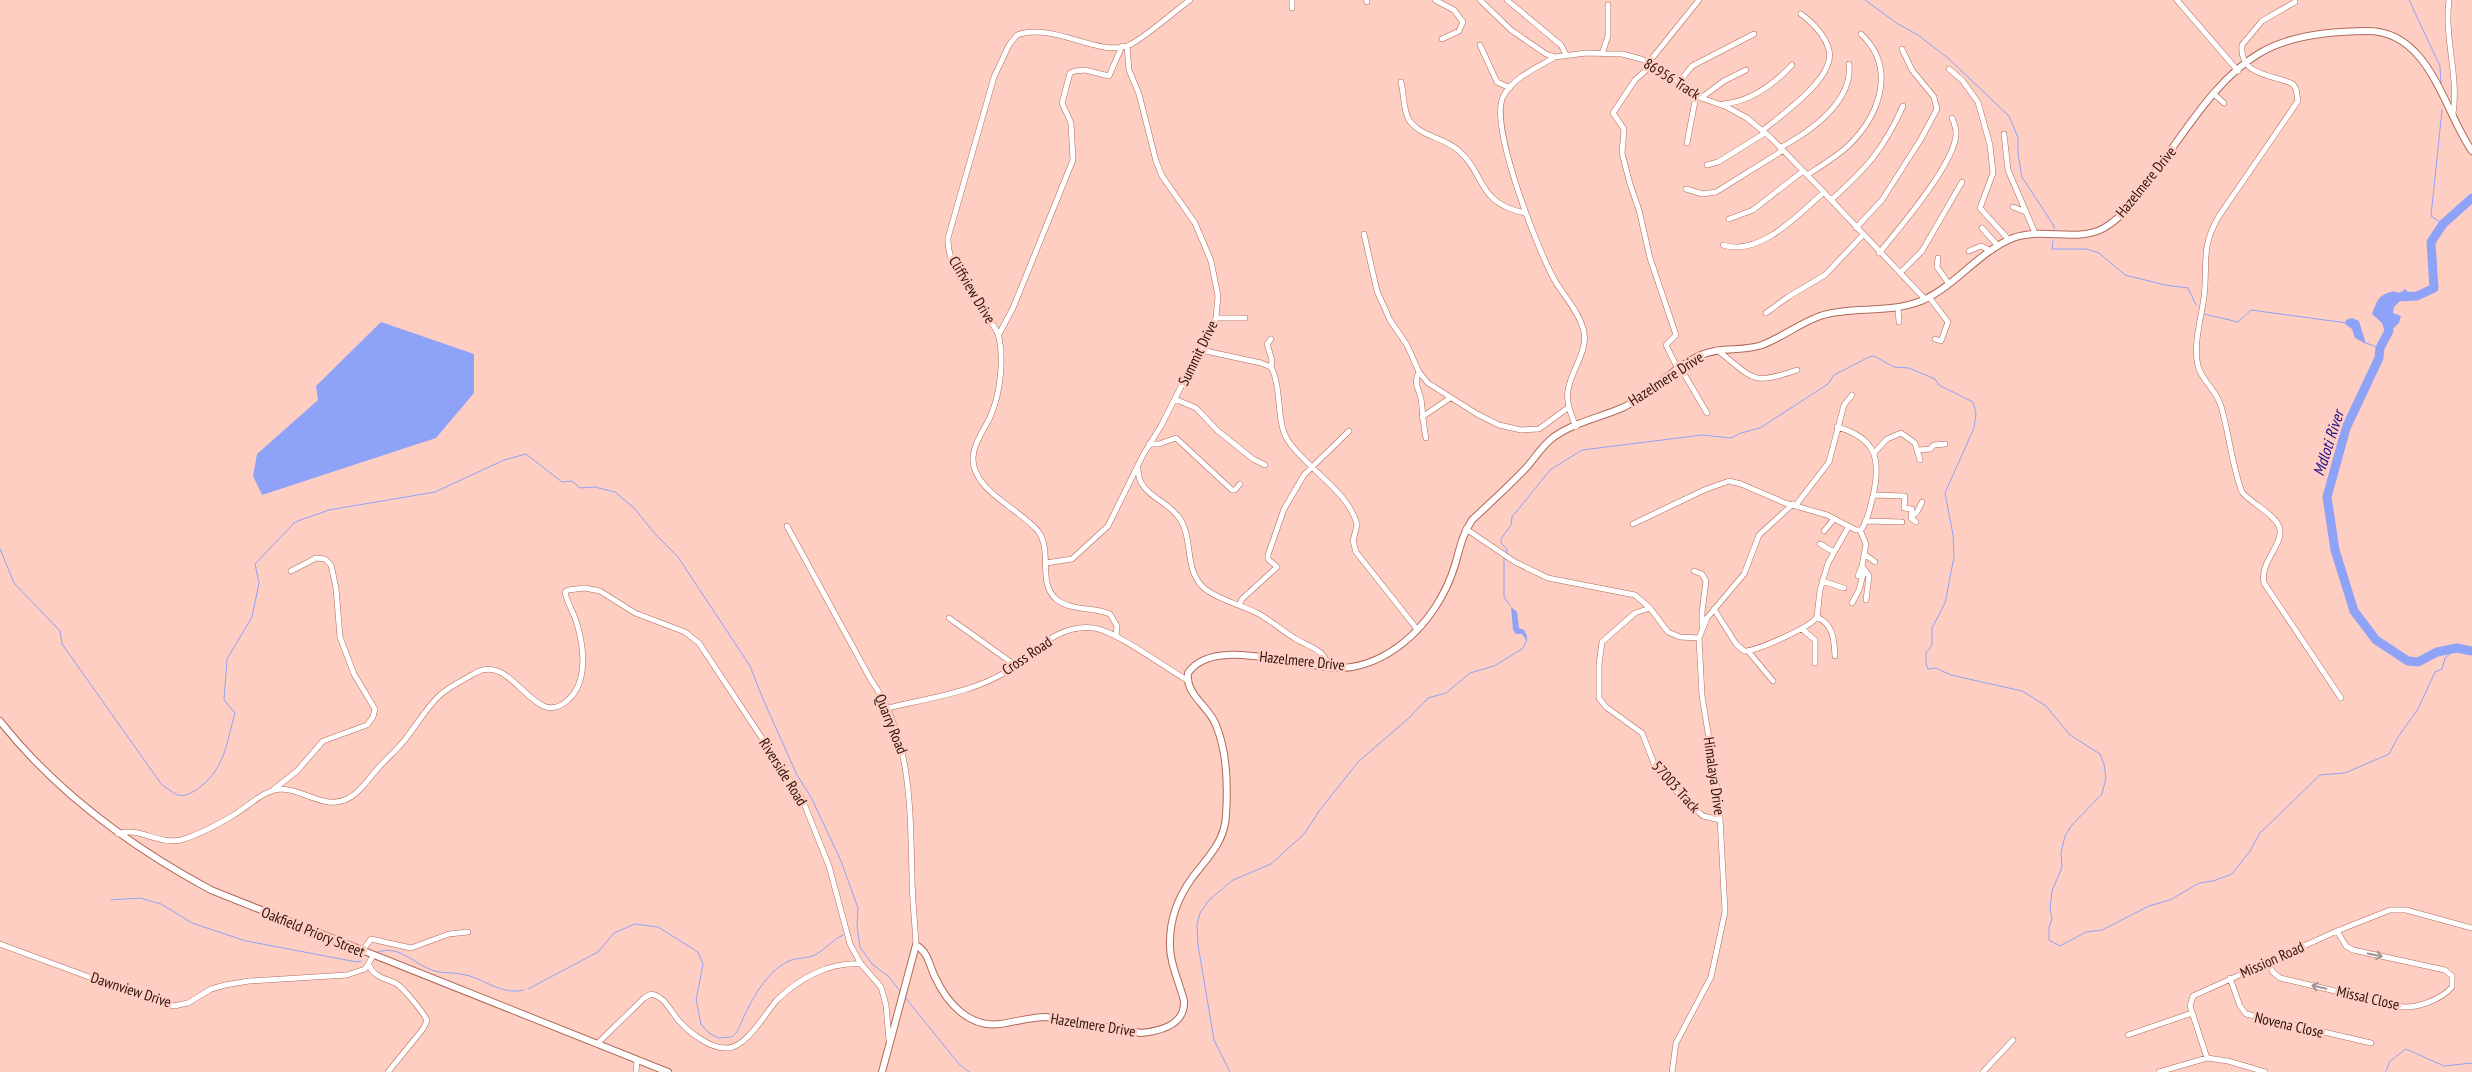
<svg xmlns="http://www.w3.org/2000/svg" width="2472" height="1072" font-family="'PT Sans Narrow',sans-serif">
  <style>
    .water { fill: #8ea2f8 }
    .lines { fill: none; stroke-linecap: round; stroke-linejoin: round }
    .stream { stroke: #8ea2f8; stroke-width: 1 }
    .river { stroke: #8ea2f8; stroke-width: 9 }
    .minor-casing { stroke: #b16959; stroke-width: 6 }
    .tertiary-casing { stroke: #b16959; stroke-width: 8 }
    .minor { stroke: #fff; stroke-width: 5 }
    .tertiary { stroke: #fff; stroke-width: 6 }
    .oneway { stroke: #a09491 }
    .labels { text-anchor: middle; stroke-width: 5; stroke-linejoin: round; paint-order: stroke }
    .street-label { font-size: 15px; fill: #2d110b; stroke: #ffcec3 }
    .water-label { font-size: 16px; font-style: italic; fill: #1e0c8e; stroke: #ffcec3 }
  </style>
  <rect width="100%" height="100%" fill="#ffcec3"/>
  <!-- water -->
  <path class="water" d="M2405 289 2409 293V300L2400 301 2394 307 2393 313 2401 316 2399 323 2390 331 2384 329 2382 323 2372 314C2378 299 2378 295 2394 291L2399 294Z
    M2352 318 2359 321 2366 344 2355 338 2352 329 2345 324 2346 320Z
    M381 322 474 354V393L436 438 262 495 253 476 257 454 318 400 316 386Z
    M1511 607 1517 612 1519 628 1524 630 1527 636V641L1522 634H1516L1513 630Z"/>
  <g class="lines">
    <!-- stream -->
    <path class="stream" d="M1865 0 1898 24 1918 35 1949 59 2009 116 2018 138V154L2022 177 2054 226V229
      M2409 0 2440 66 2441 84
      M2442 110 2431 216 2443 224
      M2053 241 2052 249H2086L2099 253 2125 275 2165 285 2188 288 2196 305
      M2204 314 2238 322 2251 310 2347 323
      M2366 343 2380 348
      M0 549 14 583 60 631 62 644 162 785C167 788 173 793 178 795 185 797 191 793 196 790 225 770 226 745 235 713L224 700 227 659 252 617 259 583 255 564 295 522 329 510 435 492 504 460 526 454 562 482 572 481 580 488 595 487 615 492 635 509 655 534 678 557 750 666 763 699 797 775 812 799 841 861 858 908 857 927 860 947 872 964 888 976 900 991
      M1506 554 1507 549 1501 543V539L1511 525 1512 517 1550 470 1582 450 1702 435 1731 438 1741 433 1760 428 1828 384 1834 375 1869 357 1874 356 1894 367 1909 368 1935 379 1939 385 1973 402 1976 413 1974 428 1945 493 1953 535 1954 557 1945 603 1932 628V645L1926 653V664L1928 669 1936 668 1951 675 2022 691 2046 706 2070 735 2100 754 2104 764 2106 778 2102 794 2071 826 2065 836 2061 853 2062 867 2052 891 2050 908 2052 919 2049 927V940L2060 946 2086 932 2102 930 2149 906 2170 900 2199 883 2213 881 2232 874 2250 851 2260 833 2320 775 2345 773 2389 754 2398 737 2418 709 2435 672 2442 669 2445 658 2457 648
      M1504 558V597L1510 606
      M111 900 140 898 161 904 192 923 246 941 357 962 361 961
      M378 952C397 945 412 961 427 968 439 974 449 972 461 974 483 977 500 996 524 990
      M528 989 598 952 614 933 635 924 658 927 698 952 703 964 696 1000 701 1024 709 1033 718 1038 732 1037 737 1032C748 1007 763 973 789 961 797 957 807 959 815 955 826 949 832 940 843 935
      M904 996 959 1064 969 1072
      M2386 1071 2390 1061 2406 1049 2444 1066 2472 1063
      M1230 1072 1214 1040 1198 945 1197 925 1200 913 1209 900 1233 880 1271 864 1305 833 1319 811 1358 762 1409 718 1428 698 1446 693 1470 673 1494 666 1522 649 1527 640"/>
    <!-- river -->
    <path class="river" d="M2397 297 2417 296 2434 288 2431 242 2443 224 2472 198
      M2387 320 2389 331 2380 348 2379 358 2346 428 2327 497 2335 550 2354 611 2376 640 2408 661 2418 662 2437 652 2457 648 2472 651"/>
    <!-- minor casing -->
    <g class="minor-casing">
      <path id="minor" d="M1366 0 1367 2
        M1435 0 1454 10 1463 22 1459 31 1442 39
        M1480 0 1511 30 1546 54 1555 57 1586 53 1622 54 1641 59 1660 68 1696 96 1727 107 1747 118 1771 138 1814 182 1925 299
        M1507 0 1561 45 1566 55
        M2177 0 2238 71
        M2449 0C2444 38 2459 76 2453 114
        M2295 2 2262 21 2242 45C2239 77 2273 74 2293 84L2296 89 2298 101 2219 216C2200 248 2208 264 2204 297 2201 319 2193 345 2198 366 2202 381 2217 391 2221 406 2229 433 2232 466 2242 492 2252 504 2270 511 2278 524 2288 542 2259 560 2264 583L2341 698
        M1292 8V0
        M1480 45 1497 82 1510 88
        M1602 54 1608 36V5
        M1555 57C1538 67 1514 77 1504 95 1487 122 1538 250 1554 279 1563 295 1578 310 1583 328 1590 349 1571 370 1568 390 1566 403 1571 414 1576 427
        M1649 62 1699 0
        M1653 64 1635 80 1613 113 1624 129 1622 153 1630 184 1639 210 1650 258 1676 335 1666 345 1678 369
        M1949 69 1962 80 1978 102 1990 145 1993 173 1980 208 2009 240
        M1401 82C1404 93 1403 110 1409 120 1421 137 1443 137 1458 150 1486 174 1476 203 1525 213
        M1680 85 1684 76 1692 66 1754 34
        M2214 94 2224 103
        M1701 98 1724 81 1746 70
        M1723 104C1750 102 1774 84 1792 65
        M1762 131C1780 116 1836 78 1829 50 1825 35 1813 23 1801 14
        M2004 134 2008 170 2035 233
        M1687 143 1696 96
        M1780 148C1809 132 1853 103 1849 64
        M1707 165 1718 162 1765 133
        M1807 175C1821 166 1836 157 1848 146 1880 115 1897 68 1861 34
        M1686 189 1703 194 1716 192 1782 151
        M1831 200C1866 169 1884 149 1903 106
        M2013 207 2026 212
        M1729 219 1753 210 1803 171
        M1856 228 1882 200 1921 139 1937 109 1934 97 1912 70 1902 49
        M1982 228 1998 246
        M1364 234 1377 291 1390 320 1407 345 1419 372 1428 383 1477 414 1499 425 1521 430 1539 429 1569 407
        M1723 245C1760 257 1799 214 1824 192
        M1969 251 1981 246 1991 251
        M1879 253C1898 230 1957 161 1956 133 1956 127 1954 123 1952 118
        M1938 258 1937 267 1949 284
        M1900 273 1922 251 1962 182
        M1929 297 1948 322 1941 341 1935 339
        M1898 308 1899 322
        M1766 313 1788 297 1825 275 1863 235
        M1216 318H1245
        M998 336 1013 308 1073 160 1071 123 1062 103 1070 73 1075 71 1085 70 1109 76 1122 46
        M1201 350 1261 363 1271 367C1282 387 1276 420 1287 439 1305 468 1350 492 1357 525L1353 541 1356 552 1417 629
        M1717 350C1755 379 1750 386 1797 370
        M1271 367 1272 360 1267 344 1271 339
        M1680 367 1707 413
        M1419 372C1413 383 1419 389 1421 399 1423 412 1423 425 1426 438
        M1175 399 1196 408 1218 431 1253 459 1265 465
        M1422 417 1450 398
        M1149 444H1159L1176 438 1232 490H1235L1240 484
        M1919 450 1930 449 1934 445 1945 444
        M1874 453 1887 439 1901 433 1915 443 1920 460
        M1138 467C1137 494 1163 498 1177 515 1196 537 1181 573 1208 591 1223 601 1241 605 1257 613 1271 620 1282 631 1296 639 1311 648 1323 648 1329 667
        M1873 495 1905 496 1904 508 1912 509 1911 518 1916 522
        M1796 505 1829 462 1844 405 1852 395
        M1911 517 1917 512 1922 502
        M1865 521 1902 522
        M1633 524 1704 490 1729 481 1741 484 1785 503 1827 515 1856 530H1861C1868 521 1870 507 1873 496 1881 460 1877 438 1837 427
        M787 526 871 680C912 738 910 808 912 876 912 899 915 922 916 945
        M1466 529 1515 562 1548 578 1635 595 1650 608 1668 632 1680 637 1699 638
        M1860 530 1866 544 1862 566 1869 576 1866 600
        M1824 531 1834 519
        M1820 544 1834 552
        M1864 554 1875 562
        M1046 563 1072 559 1108 526 1143 455 1161 426 1216 318 1218 296 1211 261 1195 223 1162 176 1156 161 1139 94 1129 70 1127 46
        M1694 571 1702 574 1706 581 1702 612V626
        M1858 576 1862 566
        M1822 581 1844 588
        M1852 603 1859 590 1864 571
        M1239 605 1242 599 1277 567 1268 559V555L1284 509 1304 475 1349 431
        M1650 608 1635 613 1602 642 1599 664V698L1606 707 1642 733 1655 766 1677 792 1703 816 1720 820
        M1714 609 1736 644 1744 651C1757 651 1811 627 1817 617L1820 590 1828 563 1849 526
        M1817 617C1834 625 1834 640 1835 656
        M949 618 1015 665
        M1802 629 1815 640V663
        M1116 636 1117 626 1110 614C1094 607 1070 611 1056 599 1037 582 1053 551 1038 531 1020 509 971 490 973 457 974 442 985 429 991 415 1000 394 1004 360 999 337 997 328 990 322 985 314 970 292 947 267 948 238L994 77 1009 45 1017 35C1053 22 1097 56 1127 46 1140 42 1176 10 1190 0
        M1748 651 1773 681
        M888 708C924 699 976 692 1007 671 1034 653 1058 623 1094 628 1116 631 1164 667 1187 680
        M274 789 297 771 323 741 367 725 373 717 375 709 354 674 340 637 336 588 331 565 325 559 316 558 291 571
        M118 834C137 826 159 845 181 840 198 835 217 825 232 816 248 807 263 790 281 789 303 789 325 810 347 799 360 793 369 778 379 767 388 757 399 748 407 737 418 723 427 707 440 695 450 686 464 680 475 673 514 651 534 734 569 699 588 681 584 647 577 624 574 613 567 603 565 592L568 590 585 588 600 591 635 613 685 632 699 643 793 785 803 801 829 866 850 944 861 964 881 987 886 1005 889 1040
        M0 944 146 998 174 1006 188 1003 211 989 225 985 249 981 347 975 365 969 373 956
        M362 951 371 939 411 948 449 934 468 932
        M2268 962 2273 972 2280 978 2403 1007C2418 1008 2442 999 2452 987V976L2445 970 2353 950 2346 946 2337 931
        M369 965C374 978 386 978 397 984 404 989 425 1014 427 1021L423 1029 388 1072
        M2230 978 2240 1006 2246 1014 2371 1043
        M2128 1035 2192 1013
        M597 1044 644 998 651 994C665 997 670 1010 678 1020 689 1032 710 1049 727 1048 746 1048 765 1014 776 1001 799 978 829 962 861 964
        M636 1072 637 1060
        M1672 1072 1676 1043 1711 977 1725 912 1719 799 1702 696 1699 638 1707 618 1744 574 1759 535 1793 504
        M1983 1072 2013 1040
        M2159 1072 2207 1058
        M2265 1072 2228 1061 2207 1058 2190 1006 2193 996 2337 931 2390 910H2406L2472 928"/>
    </g>
    <!-- tertiary casing -->
    <g class="tertiary-casing">
      <path id="tertiary" d="M0 721C57 793 131 847 211 890L668 1072
        M882 1072 916 945C929 953 929 965 935 977 947 1003 969 1028 1000 1024 1016 1022 1030 1017 1046 1017L1141 1033C1161 1031 1185 1025 1184 1001 1179 981 1169 962 1170 942 1170 919 1179 896 1192 878 1207 858 1225 842 1226 815 1228 786 1227 752 1216 725 1209 706 1185 695 1188 673 1216 632 1311 674 1352 667 1370 664 1388 655 1403 643 1427 624 1446 595 1455 565 1460 548 1462 535 1472 520 1490 503 1509 486 1526 468 1534 459 1541 448 1550 440 1570 423 1600 418 1624 407 1652 393 1672 368 1701 355 1721 346 1742 352 1762 345 1783 337 1801 322 1823 315 1855 306 1887 314 1921 301 1956 286 1978 252 2013 238 2042 227 2077 243 2104 228 2125 216 2140 193 2154 173 2185 133 2215 79 2260 53 2290 35 2335 31 2369 31 2430 32 2444 111 2472 151"/>
    </g>
    <!-- minor -->
    <use href="#minor" class="minor"/>
    <!-- tertiary -->
    <use href="#tertiary" class="tertiary"/>
  </g>
  <!-- one-way arrows -->
  <defs><path id="oneway-shaft" d="M-6 0H5M1.5-3L5.5 0L1.5 3" fill="none" stroke-width="1.6" stroke-linecap="round" stroke-linejoin="round" transform="scale(1.25)"/></defs>
  <g class="oneway">
    <use href="#oneway-shaft" transform="translate(2375 955) rotate(12)"/>
    <use href="#oneway-shaft" transform="translate(2319 987) rotate(-167)"/>
  </g>
  <g class="labels">
    <!-- street labels -->
    <g class="street-label">
      <text transform="translate(1672 79) rotate(32)" y="5">86956 Track</text>
      <text transform="translate(2146 182) rotate(-51)" y="5">Hazelmere Drive</text>
      <text transform="translate(972 290) rotate(59)" y="5">Cliffview Drive</text>
      <text transform="translate(1198 353) rotate(-64)" y="5">Summit Drive</text>
      <text transform="translate(1666 379) rotate(-33)" y="5">Hazelmere Drive</text>
      <text transform="translate(1027 656) rotate(-34)" y="5">Cross Road</text>
      <text transform="translate(1302 661) rotate(6)" y="5">Hazelmere Drive</text>
      <text transform="translate(891 724) rotate(68)" y="5">Quarry Road</text>
      <text transform="translate(783 772) rotate(58)" y="5">Riverside Road</text>
      <text transform="translate(1714 776) rotate(82)" y="5">Himalaya Drive</text>
      <text transform="translate(1676 787) rotate(48)" y="5">57003 Track</text>
      <text transform="translate(313 932) rotate(22)" y="5">Oakfield Priory Street</text>
      <text transform="translate(2272 960) rotate(-24)" y="5">Mission Road</text>
      <text transform="translate(131 990) rotate(18)" y="5">Dawnview Drive</text>
      <text transform="translate(2368 998) rotate(13)" y="5">Missal Close</text>
      <text transform="translate(1093 1025) rotate(9)" y="5">Hazelmere Drive</text>
      <text transform="translate(2289 1025) rotate(13)" y="5">Novena Close</text>
    </g>
    <!-- water labels -->
    <g class="water-label">
      <text transform="translate(2328 443) rotate(-72)" y="6">Mdloti River</text>
    </g>
  </g>
</svg>
